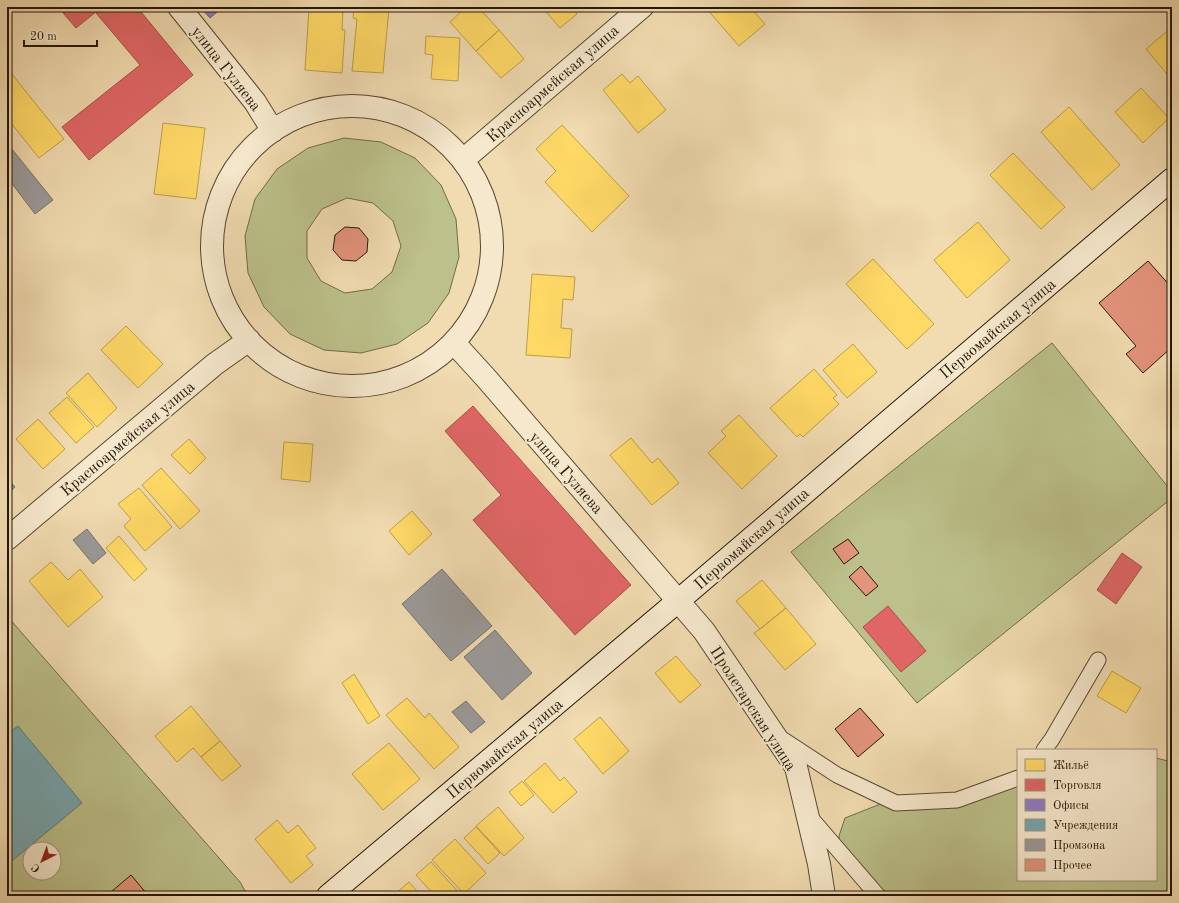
<svg xmlns="http://www.w3.org/2000/svg" width="1179" height="903" font-family="'Old Standard TT',serif">
  <style>
    .green { fill: #bcc08a; stroke: #706c48; fill-rule: evenodd }
    .homes { fill: #ffd966; stroke: #bd9f4a }
    .shops { fill: #e06666; stroke: #a84e4a }
    .offices { fill: #8e7cc3; stroke: #6e5e8b }
    .public { fill: #76a5af; stroke: #5d7a7d }
    .industry { fill: #999; stroke: #76726d }
    .building { fill: #e3947c; stroke: #241707 }
    .lines { fill: none; stroke-linecap: round; stroke-linejoin: round }
    .service-casing { stroke: #574831; stroke-width: 17 }
    .minor-casing { stroke: #574831; stroke-width: 24 }
    .secondary-casing { stroke: #241707; stroke-width: 24 }
    .service { stroke: #f6e8cc; stroke-width: 15 }
    .minor { stroke: #f6e8cc; stroke-width: 22 }
    .secondary { stroke: #f6e8cc; stroke-width: 22 }
    .labels { text-anchor: middle; stroke-width: 4; stroke-linejoin: round; paint-order: stroke }
    .street-label { font-size: 16px; fill: #241707; stroke: #f6e8cc }
  </style>
  <rect width="100%" height="100%" fill="#f1dbb0"/>
  <filter id="stains"><feTurbulence type="fractalNoise" baseFrequency=".005" numOctaves="4"/><feColorMatrix values="0 0 0 0 .2 0 0 0 0 .09 0 0 0 0 .02 0 0 0 .5 -.17"/></filter>
  <radialGradient id="worn" r=".72"><stop offset=".6" stop-color="#630" stop-opacity="0"/><stop offset="1" stop-color="#630" stop-opacity=".3"/></radialGradient>
  <!-- green -->
  <path class="green" d="M344 138 381 142 415 158 441 185 456 219 459 257 449 293 428 323 397 344 361 353 324 350 290 334 264 307 248 273 245 236 255 199 277 169 308 148ZM347 198 373 203 393 221 401 246 392 272 372 289 345 293 321 281 307 258V231L322 209Z
    M1052 343 1172 492V498L917 703 791 552Z
    M7 616 240 882 248 896H7ZM30 849H54V873H30Z
    M1156 758 1172 762V896H879L841 855 839 836 845 818 883 803 970 799 1018 779V880H1156Z"/>
  <!-- homes -->
  <path class="homes" d="M354 7 389 8 383 73 352 71 357 19 353 18Z
    M466 7H478L499 30 476 51 450 22Z
    M542 7H572L577 14 560 28Z
    M705 7H750L765 24 739 46Z
    M309 8 343 10 342 30H345L342 73 305 70Z
    M1172 27V80L1146 49Z
    M499 30 524 59 501 78 476 51Z
    M426 36 460 38 458 81 431 79 433 55 425 54Z
    M7 68 64 139 39 158 7 118Z
    M622 74 630 83 638 76 666 110 638 133 603 90Z
    M1141 88 1169 118 1143 143 1115 112Z
    M1069 107 1120 165 1092 190 1041 132Z
    M163 123 205 128 196 199 154 194Z
    M562 125 629 196 592 232 545 182 556 171 536 149Z
    M1013 153 1065 207 1041 229 990 175Z
    M978 222 1010 260 967 298 934 260Z
    M873 259 934 324 907 349 846 284Z
    M532 274 575 277 573 300 563 299 561 328 572 329 570 358 526 355Z
    M126 326 163 364 138 388 101 350Z
    M853 344 877 372 847 398 823 370Z
    M814 369 837 395 833 398 839 404 803 437 800 434 797 437 770 408Z
    M88 373 117 408 97 427 66 393Z
    M67 397 94 427 76 443 49 413Z
    M739 415 777 456 742 489 708 453 726 436 721 431Z
    M38 419 65 449 43 469 16 439Z
    M631 438 652 463 658 458 679 483 652 505 610 455Z
    M189 439 206 458 190 474 171 455Z
    M284 442 313 444 310 482 281 479Z
    M161 468 200 511 180 529 142 485Z
    M139 488 172 527 145 551 124 526 131 519 118 504Z
    M412 511 432 534 409 555 389 531Z
    M119 536 147 569 134 581 106 548Z
    M51 562 68 580 80 569 103 597 68 627 29 581Z
    M762 580 786 608 760 629 736 601Z
    M786 608 816 644 785 670 754 633 760 629Z
    M676 656 701 685 680 703 655 673Z
    M1112 671 1141 688 1126 713 1097 696Z
    M354 674 380 716 368 724 342 683Z
    M407 698 425 718 429 713 459 747 434 769 386 715Z
    M191 706 220 741 201 757 193 748 177 762 155 736Z
    M600 717 629 751 603 774 574 739Z
    M220 741 241 766 222 781 201 757Z
    M389 743 420 779 383 810 352 774Z
    M545 763 560 781 564 777 577 792 553 813 524 781Z
    M522 781 534 795 521 806 509 792Z
    M498 807 524 838 504 856 476 826Z
    M277 820 288 833 298 825 316 848 306 856 313 865 291 883 255 839Z
    M476 827 500 853 488 864 464 838Z
    M455 839 486 873 464 894 432 860Z
    M431 862 462 896H435L416 875Z
    M409 882 421 896H393Z"/>
  <!-- shops -->
  <path class="shops" d="M58 7H102L76 28Z
    M102 7H137L193 75 89 160 62 127 140 65 96 13Z
    M473 406 631 585 575 635 473 520 501 495 445 431Z
    M1122 553 1142 567 1116 604 1097 590Z
    M888 606 926 651 901 672 863 627Z"/>
  <!-- offices -->
  <path class="offices" d="M200 7H223L210 18Z"/>
  <!-- public -->
  <path class="public" d="M18 726 82 803 7 865V734Z"/>
  <!-- industry -->
  <path class="industry" d="M7 143 53 200 35 214 7 177Z
    M7 478 15 487 7 495Z
    M87 529 106 553 93 564 73 540Z
    M442 569 492 626 451 661 402 604Z
    M495 630 532 673 502 700 464 657Z
    M466 701 485 722 471 733 452 712Z"/>
  <!-- building -->
  <path class="building" d="M345 227 359 228 368 239 367 252 356 261 342 260 333 250 335 235Z
    M1148 261 1172 288V347L1143 373 1126 354 1136 346 1099 303Z
    M848 539 859 553 844 564 833 549Z
    M861 566 878 586 866 596 849 577Z
    M860 708 884 735 858 757 835 729Z
    M131 875 147 894 145 896H114L111 892Z"/>
  <g class="lines">
    <!-- service casing -->
    <g class="service-casing">
      <path id="service" d="M779 737 837 775 896 803 957 800 1018 778
        M1044 750 1052 739 1098 660
        M809 816 878 896"/>
    </g>
    <!-- minor casing -->
    <g class="minor-casing">
      <path id="minor" d="M179 7 255 102 273 131
        M212 246a140 140 0 1 1 280 0a140 140 0 1 1-280 0Z
        M463 160 642 7
        M455 344 486 378 704 631 796 767 819 864 824 896
        M7 539 215 364 249 340"/>
    </g>
    <!-- secondary casing -->
    <g class="secondary-casing">
      <path id="secondary" d="M328 896 678 601 1172 179"/>
    </g>
    <!-- service -->
    <use href="#service" class="service"/>
    <!-- minor -->
    <use href="#minor" class="minor"/>
    <!-- secondary -->
    <use href="#secondary" class="secondary"/>
  </g>
  <g class="labels">
    <!-- street labels -->
    <g class="street-label">
      <text transform="translate(227 68) rotate(52)" y="6">улица Гуляева</text>
      <text transform="translate(552 83) rotate(-41)" y="6">Красноармейская улица</text>
      <text transform="translate(997 328) rotate(-40)" y="6">Первомайская улица</text>
      <text transform="translate(127 438) rotate(-40)" y="6">Красноармейская улица</text>
      <text transform="translate(567 472) rotate(49)" y="6">улица Гуляева</text>
      <text transform="translate(751 538) rotate(-41)" y="6">Первомайская улица</text>
      <text transform="translate(754 708) rotate(57)" y="6">Пролетарская улица</text>
      <text transform="translate(504 748) rotate(-40)" y="6">Первомайская улица</text>
    </g>
  </g>
  <!-- margin -->
  <rect width="1179" height="903" fill="none" stroke="#f1dbb0" stroke-width="24"/>
  <rect x="8" y="8" width="1163" height="887" fill="none" stroke="#241707" stroke-width="2"/>
  <rect x="12" y="12" width="1155" height="879" fill="none" stroke="#241707"/>
  <!-- legend -->
  <rect x="1017" y="749" width="140" height="132" fill="#f6e8cc" stroke="#a2947d"/>
  <rect x="1025" y="759" width="20" height="12" fill="#ffd966" stroke="#a2947d"/>
  <text x="1053" y="769" font-size="12" fill="#241707">Жильё</text>
  <rect x="1025" y="779" width="20" height="12" fill="#e06666" stroke="#a2947d"/>
  <text x="1053" y="789" font-size="12" fill="#241707">Торговля</text>
  <rect x="1025" y="799" width="20" height="12" fill="#8e7cc3" stroke="#a2947d"/>
  <text x="1053" y="809" font-size="12" fill="#241707">Офисы</text>
  <rect x="1025" y="819" width="20" height="12" fill="#76a5af" stroke="#a2947d"/>
  <text x="1053" y="829" font-size="12" fill="#241707">Учреждения</text>
  <rect x="1025" y="839" width="20" height="12" fill="#999999" stroke="#a2947d"/>
  <text x="1053" y="849" font-size="12" fill="#241707">Промзона</text>
  <rect x="1025" y="859" width="20" height="12" fill="#e3947c" stroke="#a2947d"/>
  <text x="1053" y="869" font-size="12" fill="#241707">Прочее</text>
  <!-- north arrow -->
  <g transform="translate(42 861) rotate(222)"><circle r="19" fill="#f6e8cc" stroke="#a2947d"/>
  <path d="M0-3L7 15L0 10L-7 15Z" fill="#8f2418"/>
  <text y="-6" font-size="11" font-weight="bold" text-anchor="middle" fill="#241707">С</text>
  </g>
  <!-- scale -->
  <path d="M24 40v6h73v-6" fill="none" stroke="#241707" stroke-width="2"/>
  <text x="30" y="40" font-size="12" fill="#241707" stroke="#f6e8cc" stroke-width="3" paint-order="stroke">20 m</text>
  <rect width="100%" height="100%" filter="url(#stains)"/>
  <rect width="100%" height="100%" fill="url(#worn)"/>
</svg>
